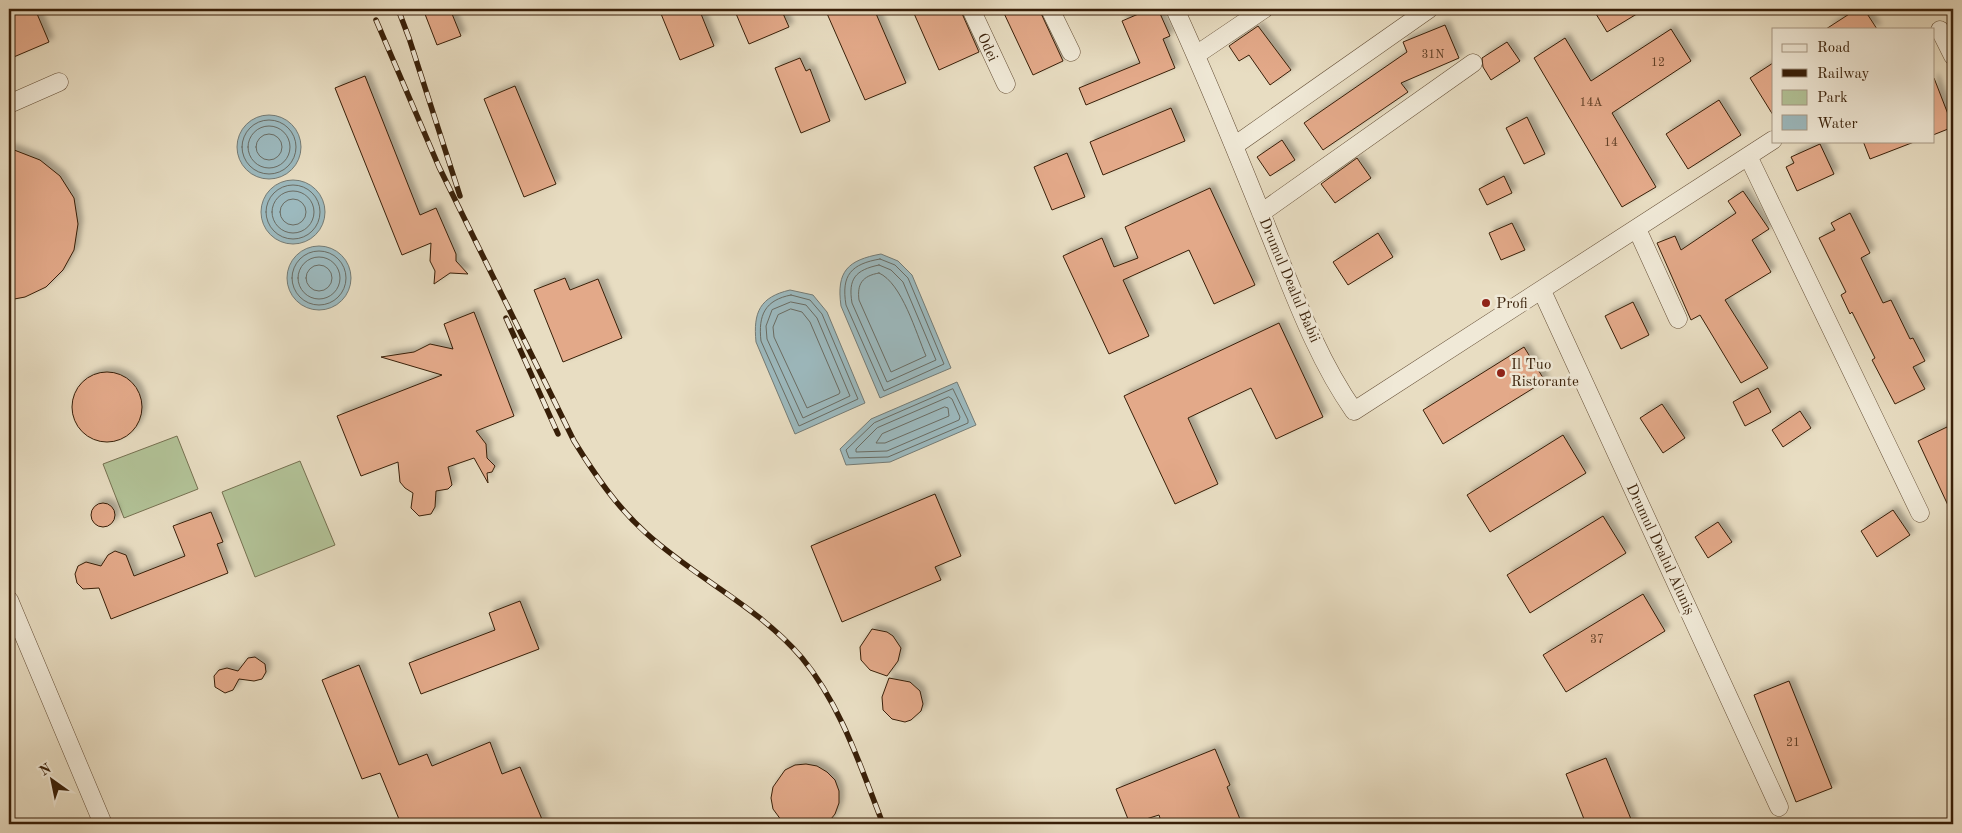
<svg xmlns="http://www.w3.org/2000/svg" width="1962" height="833" font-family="'Old Standard TT',serif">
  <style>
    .green { fill: #b2c297; stroke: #757050 }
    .water { fill: #9cb9be; stroke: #747b75 }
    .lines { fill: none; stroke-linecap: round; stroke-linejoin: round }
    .shore { stroke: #6a6c63; stroke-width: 1 }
    .building { fill: #e3a989; stroke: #381f08; filter: url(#shadow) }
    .minor-casing { stroke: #644e36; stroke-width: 19 }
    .minor { stroke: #f0e9d7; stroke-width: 18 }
    .rail-casing { stroke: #381f08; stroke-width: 5.5 }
    .rail { stroke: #f0e9d7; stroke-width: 4; stroke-dasharray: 11; stroke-linecap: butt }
    .poi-dot { fill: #8f2418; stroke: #f0e9d7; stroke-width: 2 }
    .labels { text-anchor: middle; stroke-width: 5; stroke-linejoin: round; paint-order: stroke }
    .number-label { font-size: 12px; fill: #634228 }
    .street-label { font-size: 15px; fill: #381f08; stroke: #f0e9d7 }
    .poi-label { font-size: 15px; fill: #381f08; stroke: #f0e9d7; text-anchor: start }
  </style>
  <defs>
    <filter id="shadow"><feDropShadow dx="4.5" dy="-4.5" stdDeviation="2.5" flood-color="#0004"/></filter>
  </defs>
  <rect width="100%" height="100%" fill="#e8ddc2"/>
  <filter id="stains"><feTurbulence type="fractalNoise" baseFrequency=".004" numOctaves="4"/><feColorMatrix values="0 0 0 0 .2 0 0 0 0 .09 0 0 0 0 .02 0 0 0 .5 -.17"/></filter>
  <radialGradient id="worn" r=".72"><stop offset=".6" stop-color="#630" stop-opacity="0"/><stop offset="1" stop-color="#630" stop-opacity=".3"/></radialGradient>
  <!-- green -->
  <path class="green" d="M177 436 198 489 124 518 103 464Z
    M300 461 335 545 255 577 222 492Z"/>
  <!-- water -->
  <path class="water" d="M237 147a32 32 0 1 1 64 0a32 32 0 1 1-64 0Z
    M261 212a32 32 0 1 1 64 0a32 32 0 1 1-64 0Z
    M287 278a32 32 0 1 1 64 0a32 32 0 1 1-64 0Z
    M881 254 898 261 912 275 951 368 880 398 841 306C836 271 848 260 881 254Z
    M790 290 813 295 827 312 865 403 795 434 756 342C753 312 760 297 790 290Z
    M957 382 976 425 890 462 846 465 840 449 871 419Z"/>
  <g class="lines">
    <!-- shore -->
    <path class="shore" d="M242 147a27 27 0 1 1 54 0a27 27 0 1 1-54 0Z
      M248 147a21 21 0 1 1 42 0a21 21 0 1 1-42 0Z
      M256 147a13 13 0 1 1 26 0a13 13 0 1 1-26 0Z
      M266 212a27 27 0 1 1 54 0a27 27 0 1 1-54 0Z
      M272 212a21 21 0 1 1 42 0a21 21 0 1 1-42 0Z
      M280 212a13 13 0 1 1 26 0a13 13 0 1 1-26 0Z
      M292 278a27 27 0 1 1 54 0a27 27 0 1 1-54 0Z
      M298 278a21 21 0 1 1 42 0a21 21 0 1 1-42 0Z
      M880 259 895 265 908 278 944 364 884 391 846 305C841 275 851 264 880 259Z
      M306 278a13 13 0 1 1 26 0a13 13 0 1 1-26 0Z
      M879 265 891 270 903 282 936 360 887 382 852 303C848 279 855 270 879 265Z
      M879 273C902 283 916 333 926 356L891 372 859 300C857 284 862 276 879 273Z
      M791 295 810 300 822 314 858 399 799 426 761 341C758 315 765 300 791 295Z
      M791 302 806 305 817 318 850 396 803 418 767 339 766 326 772 310Z
      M791 309 802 312 810 322 840 392 839 394 807 408 774 337 773 327 778 315Z
      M953 389 968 420V423L888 457 849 458 846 450 874 423Z
      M949 397 952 399 960 417 959 420 887 451 856 452V449L877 428Z
      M945 407 948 408 949 416 885 443H876L882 434Z"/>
  </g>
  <!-- building -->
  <path class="building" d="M9 9H35L49 42 9 59Z
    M423 9H450L461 36 437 45Z
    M659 9H699L714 46 680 60Z
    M734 9H781L789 27 749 44Z
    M825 9H874L906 83 865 100Z
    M912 9H960L979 52 939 70Z
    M1002 9H1039L1063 61 1033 75Z
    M1150 9H1158L1170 36 1163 39 1175 68 1086 105 1079 88 1140 63 1122 21Z
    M1593 9H1645L1607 32Z
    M1857 9H1864L1877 29H1826Z
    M1445 25 1459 58 1401 83 1408 92 1323 150 1304 123 1407 52 1403 42Z
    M1258 26 1291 70 1270 85 1249 55 1239 61 1229 46Z
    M1671 29 1691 61 1612 113 1656 187 1622 207 1534 58 1565 38 1591 81Z
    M1507 42 1520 61 1491 80 1483 67 1482 58Z
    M800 58 806 71 810 69 830 121 801 133 775 68Z
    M1773 63V115L1750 78Z
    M365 76 420 215 436 208 456 254V261L468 274 450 273 434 284 435 271 430 261 431 243 402 255 335 88Z
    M1934 78 1953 127 1933 135V79Z
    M515 86 556 184 524 197 484 99Z
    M1719 100 1741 135 1688 169 1666 134Z
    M1171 108 1185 141 1103 175 1090 142Z
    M1527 117 1545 154 1524 164 1506 128Z
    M1282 140 1295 160 1270 176 1257 157Z
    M1863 141H1914V142L1870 159Z
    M1820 144 1834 174 1797 191 1786 167 1794 163 1791 157Z
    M9 148 40 160 60 176 74 198 78 224 74 250 63 270 46 287 25 297 9 300Z
    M1067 153 1085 197 1052 210 1034 167Z
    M1357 158 1371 178 1335 203 1321 184Z
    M1504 176 1512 193 1487 205 1479 189Z
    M1210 188 1255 285 1214 304 1189 250 1123 280 1149 336 1109 354 1063 256 1102 238 1114 267 1138 258 1125 227Z
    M1743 191 1769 229 1752 240 1771 272 1725 300 1768 368 1741 383 1700 315 1691 320 1657 243 1675 236 1681 250 1736 213 1728 201Z
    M1850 213 1870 253 1861 258 1883 303 1891 300 1910 339 1913 338 1925 361 1913 367 1925 389 1895 404 1872 360 1875 358 1852 312 1850 314 1841 295 1846 292 1819 238 1835 230 1831 223Z
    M1512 223 1525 250 1501 260 1489 233Z
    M1378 233 1393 257 1348 285 1333 262Z
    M565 278 570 290 598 279 622 338 563 362 534 290Z
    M1633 302 1649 335 1621 349 1605 316Z
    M474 312 514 416 476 431 486 444 487 458 495 466 492 472 487 473 488 483 474 458 448 467 452 485 448 489 436 491 435 507 431 514 419 516 411 508 413 493 405 488 400 482 398 462 361 476 337 416 442 375 381 357 414 352 430 344 453 349 444 324Z
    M1279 323 1323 417 1276 439 1251 388 1188 418 1218 484 1175 504 1124 396Z
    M1524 347 1545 381 1443 444 1423 410Z
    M72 407a35 35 0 1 1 70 0a35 35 0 1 1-70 0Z
    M1758 388 1771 412 1745 426 1733 402Z
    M1662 404 1685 438 1663 453 1640 418Z
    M1800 411 1811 428 1783 447 1772 430Z
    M1947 427 1953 441V516L1918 441Z
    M1563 435 1586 473 1490 532 1467 495Z
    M935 494 961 556 935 567 941 580 842 622 811 546Z
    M91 515a12 12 0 1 1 24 0a12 12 0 1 1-24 0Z
    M1893 510 1910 535 1877 557 1861 531Z
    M211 512 223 542 217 544 228 573 111 619 99 588 83 589 77 583 75 574 78 566 86 562 101 566 108 555 115 551 126 555 134 576 185 556 173 526Z
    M1603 516 1626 553 1530 613 1507 575Z
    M1718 522 1732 542 1708 558 1695 537Z
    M1643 594 1665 631 1566 692 1543 655Z
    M520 601 539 649 421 694 409 663 495 630 489 613Z
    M872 629 887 632 893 636 901 648 898 661 887 676 870 670 861 660 860 647Z
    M255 657 265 664 266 672 262 679 254 681 239 679 233 690 225 693 215 687 214 676 219 670 227 668 238 671 248 658Z
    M359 665 399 765 427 754 432 766 490 742 502 774 520 767 544 824H401L380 773 362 779 322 680Z
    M889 678 910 682 920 691 923 704 921 711 911 720 905 722 892 719 883 710 882 697Z
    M1789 681 1832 788 1796 802 1754 695Z
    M1215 749 1230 785 1227 787 1242 824H1162L1159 815 1130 824 1116 789Z
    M1606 758 1633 824H1586L1566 774Z
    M806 764 817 766 827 772 835 780 839 791V803L835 814 827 824H784L773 809 771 798 773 787 785 770 795 765Z"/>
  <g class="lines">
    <!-- minor casing -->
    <g class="minor-casing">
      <path id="minor" d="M971 9 1006 84
        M1050 9 1071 52
        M1175 9C1208 81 1238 155 1268 230 1293 291 1316 357 1354 411L1773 140
        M1940 30 1953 56
        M1196 55 1264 9
        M9 104 59 82
        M1234 146 1429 9
        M1748 156 1920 513
        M1261 213 1473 63
        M1637 229 1678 319
        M1542 291 1779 807
        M9 600 103 824"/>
    </g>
    <!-- minor -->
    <use href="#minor" class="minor"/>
    <!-- rail casing -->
    <g class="rail-casing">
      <path id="rail" d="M398 9 409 38 460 196
        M376 20 439 167 574 441C595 475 616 506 646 533 695 578 759 607 802 658 841 705 861 768 883 824
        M506 318 558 434"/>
    </g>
    <!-- rail -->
    <use href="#rail" class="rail"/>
  </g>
  <!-- markers -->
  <g class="poi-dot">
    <circle cx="1486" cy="303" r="5"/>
    <circle cx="1501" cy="373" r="5"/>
  </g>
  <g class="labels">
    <!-- number labels -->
    <g class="number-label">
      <text x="1433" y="58">31N</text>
      <text x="1658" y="66">12</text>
      <text x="1591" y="106">14A</text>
      <text x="1611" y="146">14</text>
      <text x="1597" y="643">37</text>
      <text x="1793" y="746">21</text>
    </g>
    <!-- street labels -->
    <g class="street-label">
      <text transform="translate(988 47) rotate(65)" y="5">Odei</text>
      <text transform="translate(1290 280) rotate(67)" y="5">Drumul Dealul Babii</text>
      <text transform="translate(1661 549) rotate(65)" y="5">Drumul Dealul Aluniș</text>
    </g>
    <!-- poi labels -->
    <g class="poi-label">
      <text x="1496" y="308">Profi</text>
      <text x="1511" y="369">Il Tuo<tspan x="1511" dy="17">Ristorante</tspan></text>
    </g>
  </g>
  <!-- margin -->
  <rect width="1962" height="833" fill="none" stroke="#e8ddc2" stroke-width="30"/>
  <rect x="10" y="10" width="1942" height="813" fill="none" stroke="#381f08" stroke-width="2.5"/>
  <rect x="15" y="15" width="1932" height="803" fill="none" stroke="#381f08"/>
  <!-- legend -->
  <rect x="1772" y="28" width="162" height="115" fill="#f0e9d7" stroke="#a69884"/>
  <rect x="1782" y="44" width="25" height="8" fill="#f0e9d7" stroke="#a69884"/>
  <text x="1817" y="52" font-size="15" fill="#381f08">Road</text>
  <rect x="1782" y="69" width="25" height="8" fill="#381f08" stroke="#a69884"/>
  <text x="1817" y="78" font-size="15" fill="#381f08">Railway</text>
  <rect x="1782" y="90" width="25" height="15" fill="#b2c297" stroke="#a69884"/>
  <text x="1817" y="102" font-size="15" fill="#381f08">Park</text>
  <rect x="1782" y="115" width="25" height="15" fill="#9cb9be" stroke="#a69884"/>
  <text x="1817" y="128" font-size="15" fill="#381f08">Water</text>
  <!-- north arrow -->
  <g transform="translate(52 780) rotate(327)" stroke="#f0e9d7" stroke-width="4" paint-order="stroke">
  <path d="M0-4L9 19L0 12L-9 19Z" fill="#381f08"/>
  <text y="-8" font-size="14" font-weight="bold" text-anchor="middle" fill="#381f08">N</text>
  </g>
  <rect width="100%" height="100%" filter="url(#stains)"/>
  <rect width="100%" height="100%" fill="url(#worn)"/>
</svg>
